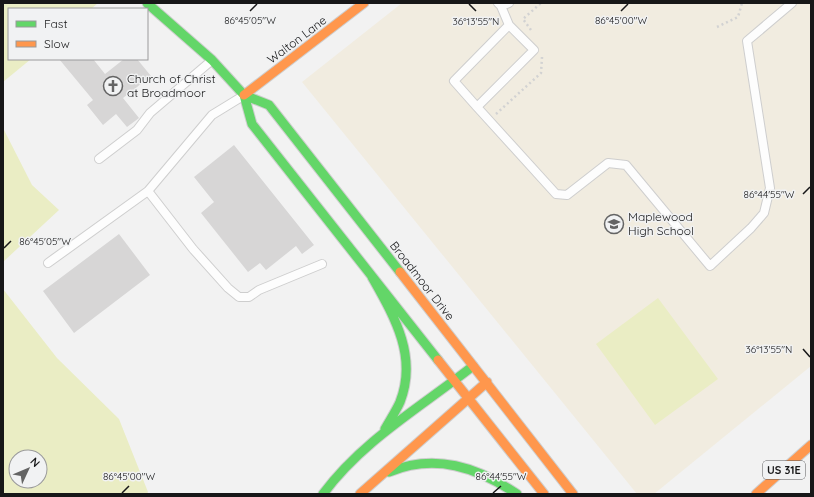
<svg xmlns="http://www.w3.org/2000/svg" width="814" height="497" font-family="Quicksand,sans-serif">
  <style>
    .education { fill: #f1ece0 }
    .green { fill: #eaedc4; fill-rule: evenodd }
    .building { fill: #d7d6d6 }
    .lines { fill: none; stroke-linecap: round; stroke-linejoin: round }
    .lane-casing { stroke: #cecece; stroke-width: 10 }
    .fast-casing { stroke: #cecece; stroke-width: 11 }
    .slow-casing { stroke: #cecece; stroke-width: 11 }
    .path { stroke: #d2d2d2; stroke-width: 2.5; stroke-dasharray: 2 3; stroke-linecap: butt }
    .lane { stroke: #fdfdfd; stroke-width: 8 }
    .fast { stroke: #63d668; stroke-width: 9 }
    .slow { stroke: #ff974d; stroke-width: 9 }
    .ticks { fill: none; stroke: #171718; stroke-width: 1.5 }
    .labels { text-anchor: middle; stroke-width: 3; stroke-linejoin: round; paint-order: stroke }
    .shield { fill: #f1f2f3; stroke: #58595a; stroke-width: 1 }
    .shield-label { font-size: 11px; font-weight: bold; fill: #171718 }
    .street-label { font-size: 12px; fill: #171718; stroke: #f1f2f3 }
    .poi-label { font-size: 12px; fill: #171718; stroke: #f1f2f3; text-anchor: start }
    .ticks-label { font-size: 10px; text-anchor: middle; fill: #171718; stroke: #f1f2f3; stroke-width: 3; stroke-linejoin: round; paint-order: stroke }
  </style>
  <rect width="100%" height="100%" fill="#f2f2f2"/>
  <!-- education -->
  <path class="education" d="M402 3H811V366L654 494H637L302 82Z"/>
  <!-- green -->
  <path class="green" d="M3 3H98L91 9H9V59H31L3 82Z
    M3 128 32 185 59 210 3 262Z
    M3 289 57 358 119 419 148 492 147 494H3ZM16 457H40V481H16Z
    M658 298 718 379 655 425 596 344Z"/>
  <!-- building -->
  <path class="building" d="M59 59H93L105 74 124 59H137L151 76 123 98 139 118 127 127 116 114 103 125 87 105 93 100Z
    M234 145 314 245 302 254 296 246 266 270 260 263 248 272 201 213 214 202 194 177Z
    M119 234 150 275 74 333 43 291Z"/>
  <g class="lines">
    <!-- lane casing -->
    <g class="lane-casing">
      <path id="lane" d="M498 3 501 6 509 3
        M501 6 509 25 534 50 477 107 454 81 509 25
        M477 107 556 194 567 195 608 163 626 165 710 266 751 228 764 213 770 188 747 41 792 3
        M99 159 137 130 150 113 211 61
        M148 191 193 249 228 288 239 297H249L259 290 322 264
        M48 263 148 191 212 115 243 96"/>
    </g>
    <!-- fast casing -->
    <g class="fast-casing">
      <path id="fast" d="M147 3 212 60 244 95 269 105 400 272
        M244 95 252 124 438 360
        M372 277C394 316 418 356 400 402 396 411 390 420 385 429
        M389 472C435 453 477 467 517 494
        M323 494C363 440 421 407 473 366"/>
    </g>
    <!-- slow casing -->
    <g class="slow-casing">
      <path id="slow" d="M244 95 364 3
        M400 272 573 494
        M438 360 544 494
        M360 494 487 382
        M756 494 811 445"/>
    </g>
    <!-- path -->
    <path class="path" d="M717 27 738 17 742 3
      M531 30 523 19 541 3
      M496 114 541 73 542 57"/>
    <!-- lane -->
    <use href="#lane" class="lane"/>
    <!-- fast -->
    <use href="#fast" class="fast"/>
    <!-- slow -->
    <use href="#slow" class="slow"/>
  </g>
  <!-- ticks -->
  <path class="ticks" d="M469 4 476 11M250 11 257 4M621 11 628 4M803 194 810 187M4 248 11 241M803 349 810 357M122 493 129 486M493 493 501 486"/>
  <!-- icons -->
  <defs>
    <g id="church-ring" transform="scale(1)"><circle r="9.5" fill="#f1f2f3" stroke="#646464" stroke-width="1.5"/><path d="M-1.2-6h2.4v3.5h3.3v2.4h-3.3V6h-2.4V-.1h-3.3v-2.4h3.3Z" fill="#646464"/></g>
    <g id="school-ring" transform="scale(1)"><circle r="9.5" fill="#f1f2f3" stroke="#646464" stroke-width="1.5"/><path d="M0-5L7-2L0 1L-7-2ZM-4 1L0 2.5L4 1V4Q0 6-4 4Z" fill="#646464"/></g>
  </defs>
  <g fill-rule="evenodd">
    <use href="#church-ring" x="113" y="86"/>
    <use href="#school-ring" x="614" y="224"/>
  </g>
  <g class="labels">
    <!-- shield labels -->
    <rect class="shield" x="763" y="461" width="42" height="18" rx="3"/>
    <g class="shield-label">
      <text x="784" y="474">US 31E</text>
    </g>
    <!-- street labels -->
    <g class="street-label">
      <text transform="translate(297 40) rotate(-37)" y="4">Walton Lane</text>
      <text transform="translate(422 281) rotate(52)" y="4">Broadmoor Drive</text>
    </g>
    <!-- poi labels -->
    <g class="poi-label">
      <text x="127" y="83">Church of Christ<tspan x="127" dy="14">at Broadmoor</tspan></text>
      <text x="628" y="221">Maplewood<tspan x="628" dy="14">High School</tspan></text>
    </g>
  </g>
  <g class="ticks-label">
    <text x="250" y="24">86°45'05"W</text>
    <text x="621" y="24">86°45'00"W</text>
    <text x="476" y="25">36°13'55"N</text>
    <text x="769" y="198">86°44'55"W</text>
    <text x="45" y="245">86°45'05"W</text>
    <text x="769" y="353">36°13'55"N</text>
    <text x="129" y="480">86°45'00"W</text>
    <text x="501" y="480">86°44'55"W</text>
  </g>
  <!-- border -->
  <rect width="814" height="497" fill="none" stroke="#171718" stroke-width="8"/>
  <!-- legend -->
  <rect x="8" y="8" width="140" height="52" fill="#f1f2f3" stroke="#9a9a9b"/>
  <rect x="16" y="21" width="20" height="6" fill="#63d668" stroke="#9a9a9b"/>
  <text x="44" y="28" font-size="12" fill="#171718">Fast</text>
  <rect x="16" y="41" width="20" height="6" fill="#ff974d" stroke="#9a9a9b"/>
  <text x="44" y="48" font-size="12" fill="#171718">Slow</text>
  <!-- north arrow -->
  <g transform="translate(28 469) rotate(46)"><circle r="19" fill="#f1f2f3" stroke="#9a9a9b"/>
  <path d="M0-3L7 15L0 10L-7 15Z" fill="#646464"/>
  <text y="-6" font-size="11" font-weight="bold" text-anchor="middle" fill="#171718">N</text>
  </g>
</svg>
